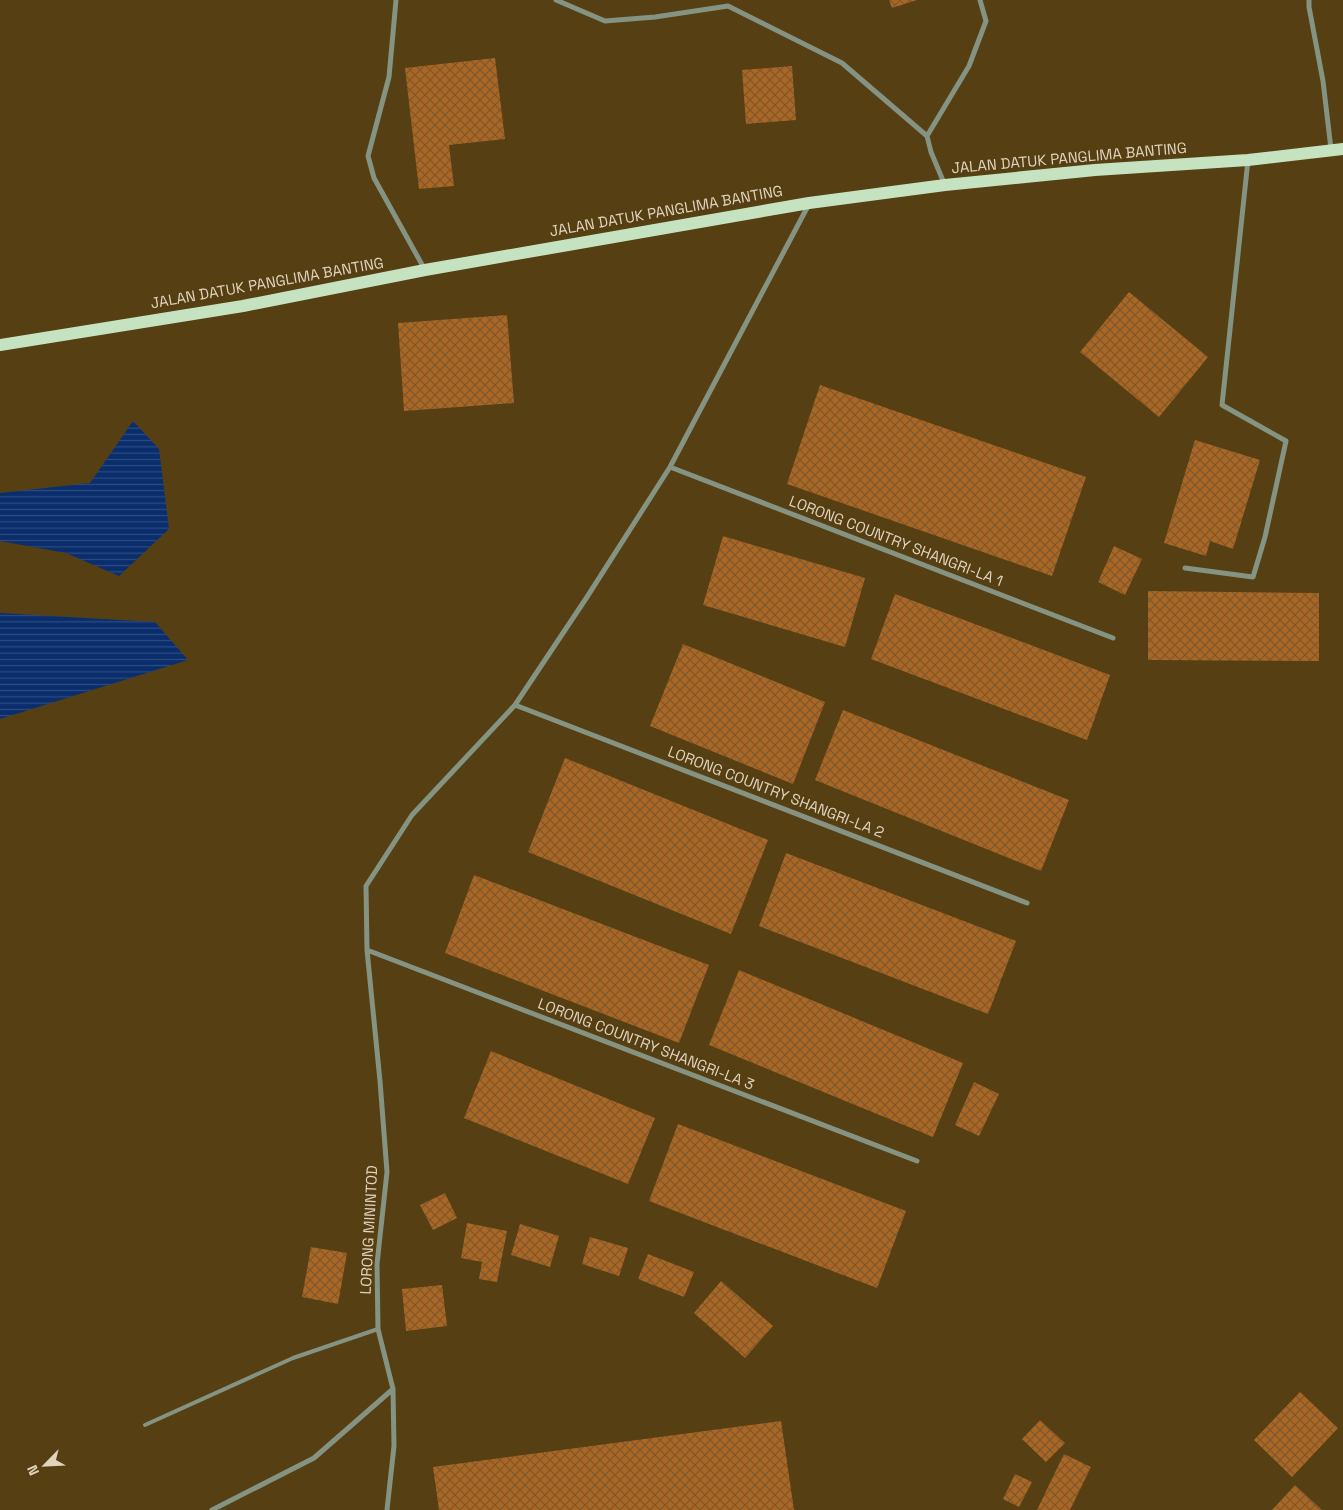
<svg xmlns="http://www.w3.org/2000/svg" width="1343" height="1510" font-family="'Space Grotesk',sans-serif">
  <style>
    .water { fill: url(#water-rules) }
    .building { fill: url(#building-cross-hatch) }
    .lines { fill: none; stroke-linecap: round; stroke-linejoin: round }
    .service { stroke: #859382; stroke-width: 4 }
    .minor { stroke: #859382; stroke-width: 5 }
    .primary { stroke: #c5e3c0; stroke-width: 12 }
    .labels { text-anchor: middle; stroke-width: 4; stroke-linejoin: round; paint-order: stroke }
    .street-label { font-size: 15px; fill: #e1d4be; stroke: #553f13 }
  </style>
  <defs>
    <pattern id="water-rules" width="6" height="5" patternUnits="userSpaceOnUse" patternTransform="scale(1.25)"><rect width="6" height="5" fill="#0a2d6c"/><path d="M0 2.5h6" fill="none" stroke="#2d4b7f"/></pattern>
    <pattern id="building-cross-hatch" width="8" height="8" patternUnits="userSpaceOnUse" patternTransform="scale(1.25)"><rect width="8" height="8" fill="#aa6724"/><path d="M0 0l8 8M0 8l8-8" fill="none" stroke="#81572c"/></pattern>
  </defs>
  <rect width="100%" height="100%" fill="#553f13"/>
  <!-- water -->
  <path class="water" d="M133 421 159 449 169 529 119 576 66 553 0 541V493L90 483Z
    M0 613 155 622 188 660 0 719Z"/>
  <!-- building -->
  <path class="building" d="M889 0H917L892 8Z
    M495 58 505 139 449 145 454 186 419 189 405 68Z
    M792 66 796 120 746 124 742 70Z
    M1129 292 1208 357 1159 417 1080 352Z
    M507 315 514 403 404 411 398 323Z
    M820 385 1086 477 1052 576 787 484Z
    M1195 440 1260 460 1233 549 1210 541 1206 556 1164 543Z
    M723 536 865 578 845 647 703 605Z
    M1114 546 1142 559 1125 595 1098 582Z
    M1148 591 1319 593V661L1148 660Z
    M895 594 1110 675 1087 740 871 659Z
    M683 644 825 702 793 784 650 726Z
    M843 710 1069 800 1041 871 815 780Z
    M565 758 768 840 731 934 528 852Z
    M786 853 1016 941 988 1014 759 926Z
    M474 875 709 965 679 1043 445 953Z
    M739 970 963 1063 933 1137 709 1045Z
    M491 1051 655 1118 628 1184 464 1118Z
    M974 1082 999 1094 979 1136 955 1125Z
    M678 1124 906 1211 877 1288 649 1201Z
    M445 1193 457 1218 433 1230 420 1205Z
    M467 1223 507 1231 497 1282 479 1279 482 1262 461 1258Z
    M520 1224 559 1236 550 1267 511 1255Z
    M590 1237 628 1248 619 1276 582 1264Z
    M311 1247 347 1253 338 1304 302 1297Z
    M648 1254 694 1272 684 1297 638 1279Z
    M721 1281 773 1326 745 1358 694 1313Z
    M442 1285 447 1326 406 1331 402 1289Z
    M1300 1392 1338 1428 1292 1477 1254 1440Z
    M1040 1420 1065 1443 1046 1462 1022 1439Z
    M781 1421 794 1510H439L433 1467Z
    M1064 1454 1091 1467 1070 1510H1037Z
    M1015 1474 1032 1482 1019 1507 1003 1499Z
    M1295 1485 1322 1510H1272Z"/>
  <g class="lines">
    <!-- service -->
    <path class="service" d="M145 1425 293 1358 378 1329"/>
    <!-- minor -->
    <path class="minor" d="M396 0 389 77 368 156 374 178 425 270
      M556 0 605 21 655 17 728 6 842 63 927 136 931 152 944 183
      M1309 0V7L1323 81 1331 149
      M927 136 969 66 986 21 980 0
      M670 467 1113 638
      M1185 568 1253 577 1265 537 1286 441 1222 405 1248 160
      M515 705 1027 903
      M367 950 917 1161
      M212 1510 314 1458 393 1389
      M387 1510 394 1446 393 1389 378 1329 377 1264 387 1172 380 1081 367 950 366 886 412 815 515 705 587 597 670 467 808 206"/>
    <!-- primary -->
    <path class="primary" d="M0 345 243 306 425 270 809 203 945 185 1095 170 1248 160 1343 149"/>
  </g>
  <g class="labels">
    <!-- street labels -->
    <g class="street-label">
      <text transform="translate(1069 158) rotate(-5)" y="5">JALAN DATUK PANGLIMA BANTING</text>
      <text transform="translate(666 211) rotate(-10)" y="5">JALAN DATUK PANGLIMA BANTING</text>
      <text transform="translate(267 283) rotate(-10)" y="5">JALAN DATUK PANGLIMA BANTING</text>
      <text transform="translate(896 541) rotate(21)" y="5">LORONG COUNTRY SHANGRI-LA 1</text>
      <text transform="translate(776 792) rotate(21)" y="5">LORONG COUNTRY SHANGRI-LA 2</text>
      <text transform="translate(646 1044) rotate(21)" y="5">LORONG COUNTRY SHANGRI-LA 3</text>
      <text transform="translate(369 1230) rotate(-87)" y="5">LORONG MININTOD</text>
    </g>
  </g>
  <!-- north arrow -->
  <g transform="translate(45 1465) rotate(246)" stroke="#553f13" stroke-width="4" paint-order="stroke">
  <path d="M0-4L9 19L0 12L-9 19Z" fill="#e1d4be"/>
  <text y="-8" font-size="14" font-weight="bold" text-anchor="middle" fill="#e1d4be">N</text>
  </g>
</svg>
